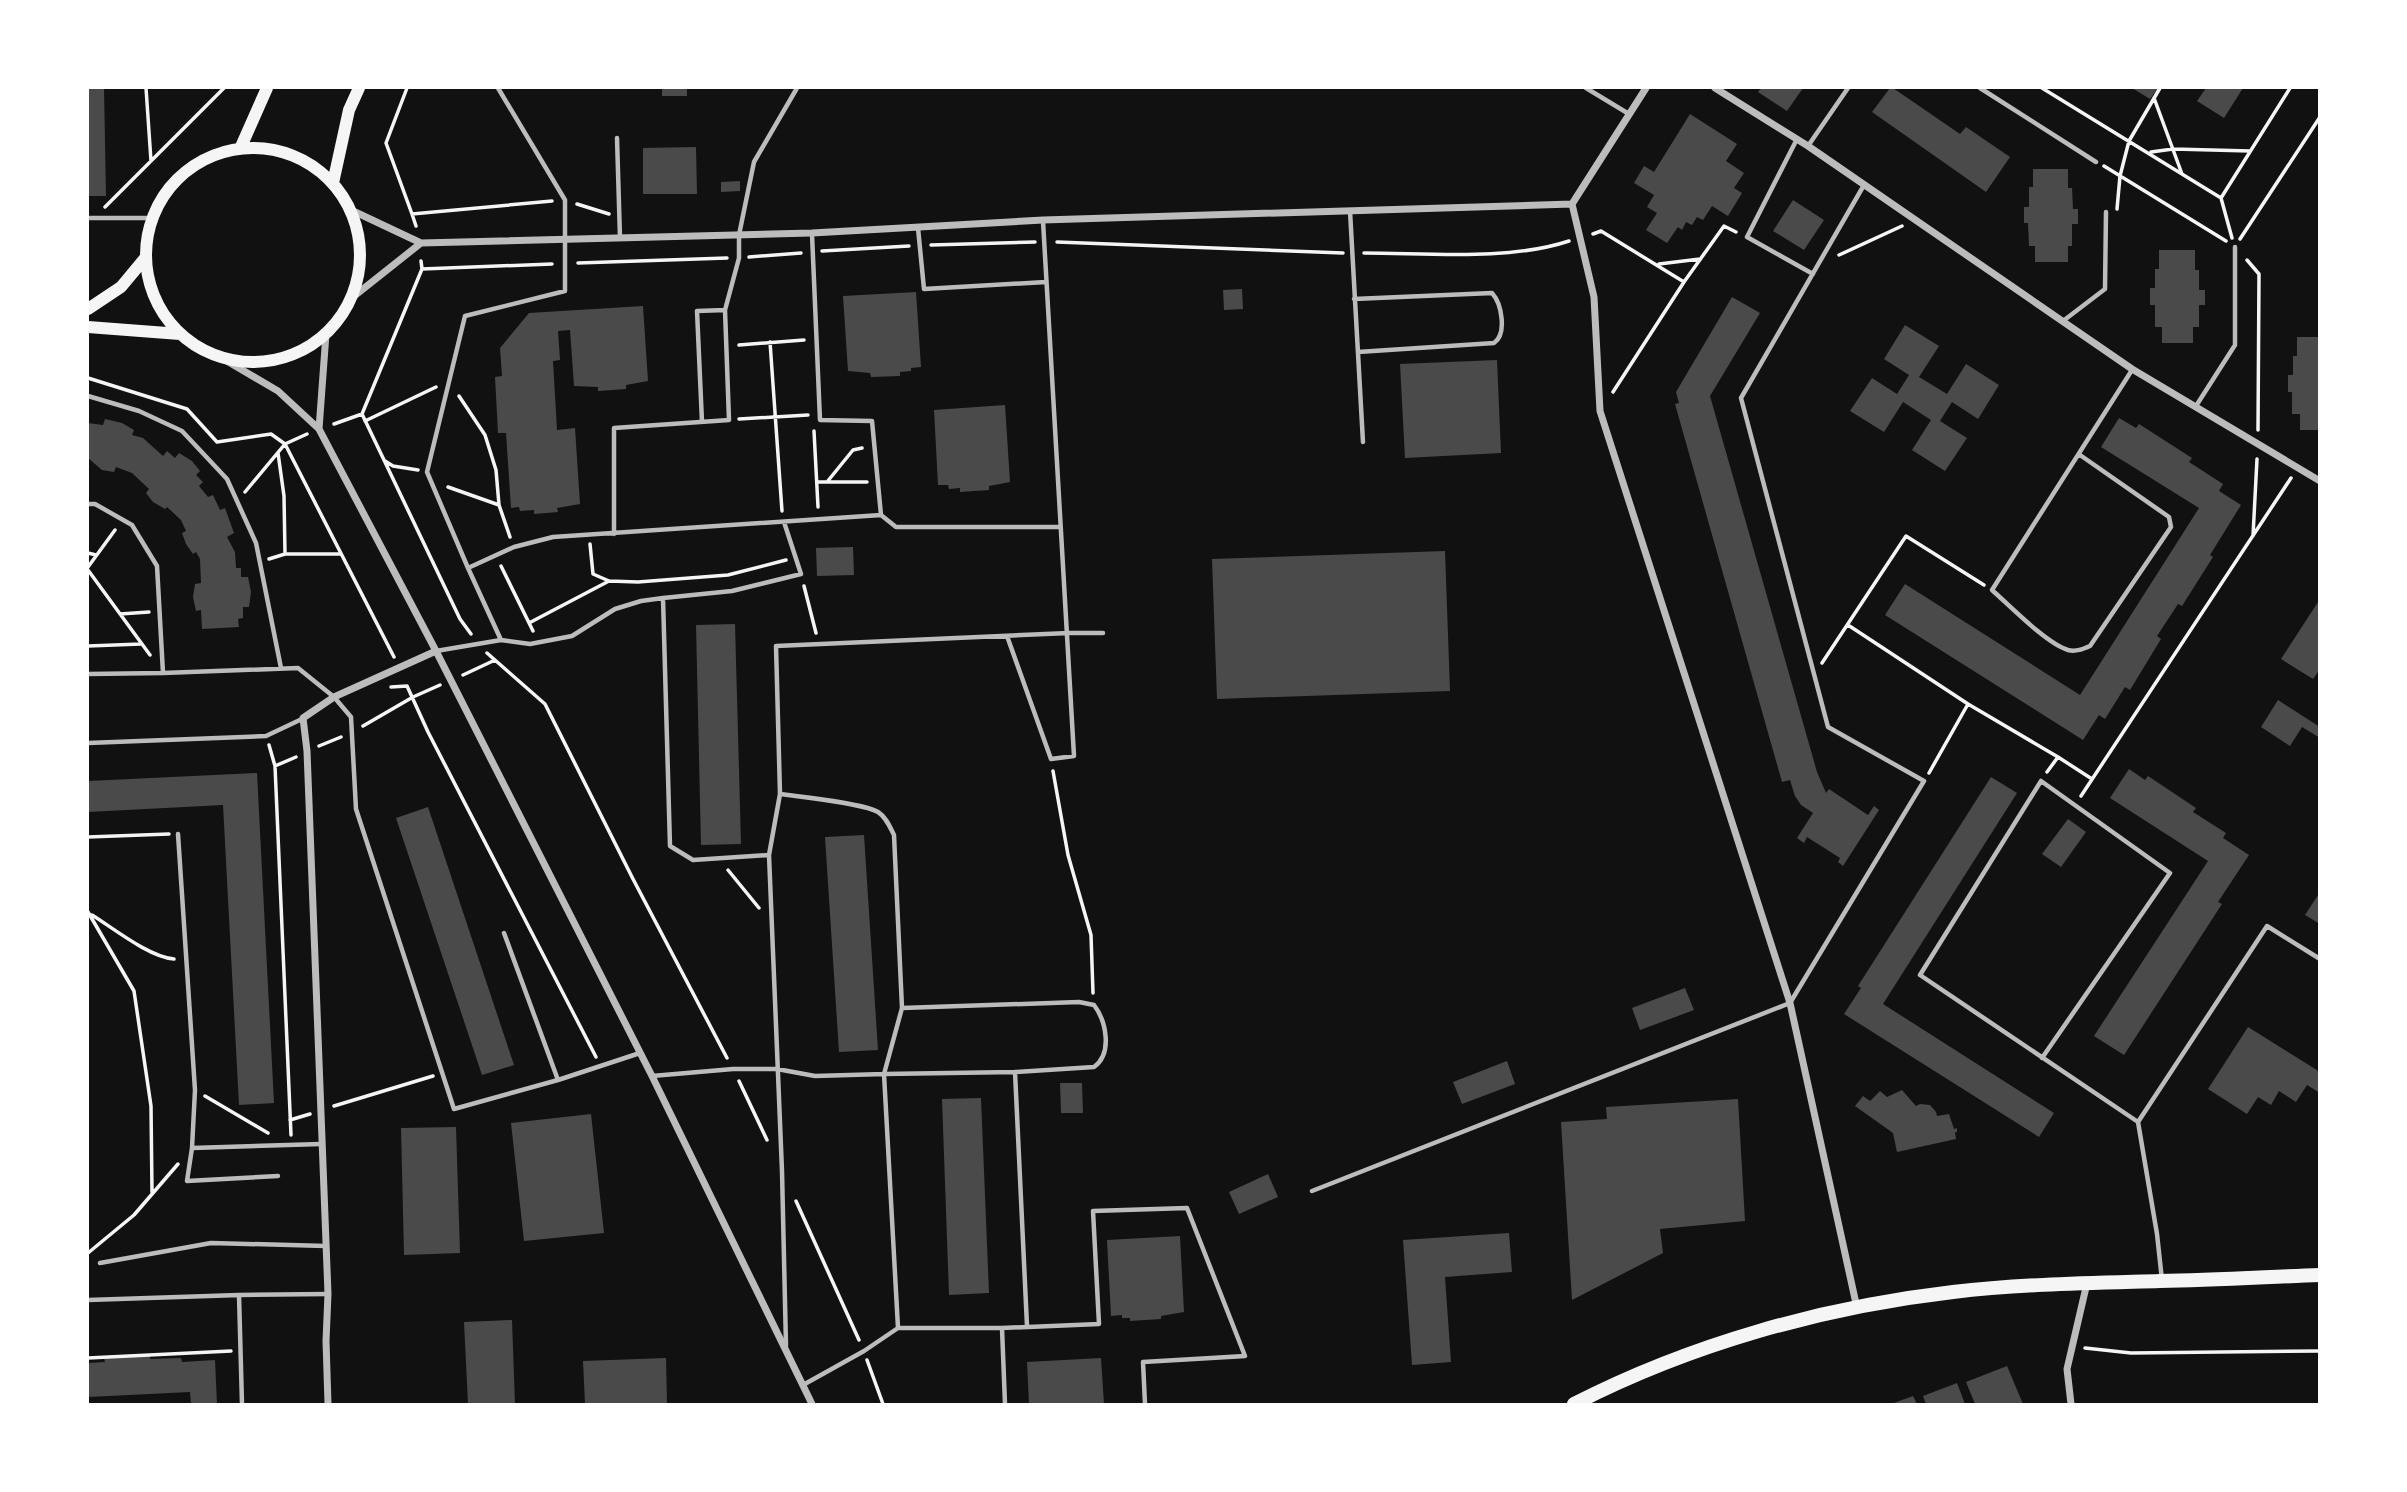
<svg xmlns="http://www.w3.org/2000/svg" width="2407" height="1492" font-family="'Exo 2',sans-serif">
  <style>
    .building { fill: #4a4a4a }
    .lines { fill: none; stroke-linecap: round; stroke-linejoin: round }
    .path { stroke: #f5f5f5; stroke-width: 3.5 }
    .service { stroke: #bcbcbc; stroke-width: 4.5 }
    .minor { stroke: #bcbcbc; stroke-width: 7 }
    .secondary { stroke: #f5f5f5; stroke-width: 12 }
    .primary { stroke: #f5f5f5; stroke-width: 14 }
  </style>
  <rect width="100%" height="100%" fill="#111"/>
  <!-- building -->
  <path class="building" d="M88 88H104L106 196H88Z
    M662 88H687V96H662Z
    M1761 88H1803L1787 111 1758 92Z
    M1890 88H1893L1960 134 1966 127 2010 157 1986 192 1872 112Z
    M2132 88H2158L2150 99Z
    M2206 88H2243L2224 118 2197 101Z
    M1690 114 1737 144 1726 161 1744 173 1734 188 1742 193 1728 216 1712 206 1703 220 1697 217 1692 225 1686 222 1682 230 1678 227 1667 243 1646 230 1657 213 1647 207 1654 195 1634 183 1644 166 1654 172Z
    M696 147 697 194H643V148Z
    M2033 169H2068V188H2072L2073 209H2078V224H2072V246H2068V262H2035V246H2029L2028 223H2024V207H2029V187H2033Z
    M740 181V191L721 192V182Z
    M1793 200 1824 220 1804 250 1773 231Z
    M2159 250H2195V270H2199V290H2205V305H2199V327H2193V343H2162V327H2155V305H2150V288H2155V269H2159Z
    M1242 289 1243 309 1224 310 1223 290Z
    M916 292 921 367 911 368V371L900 372V376L871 377 870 373 848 371 843 296Z
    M1732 297 1760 313 1710 396 1817 772 1826 793 1829 789 1868 815 1874 806 1879 810 1843 866 1838 862 1840 858 1807 837 1804 843 1797 838 1813 813 1801 805 1795 796 1790 780 1782 782 1675 404 1679 403 1676 392Z
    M643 306 648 381 626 385V389L598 391V387L574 386 570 330 558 331 560 360 553 361 557 430 575 428 580 504 557 508 558 512 534 514V510L520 511 519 507 511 508 506 433H498L495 377 502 376 500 348 529 313Z
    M1905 325 1939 346 1919 377 1947 394 1966 364 1999 385 1978 419 1952 402 1940 421 1967 438 1945 471 1912 450 1931 420 1903 402 1884 432 1850 411 1872 378 1897 394 1909 375 1884 359Z
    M2297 337H2320V430H2300V414H2292V392H2288V375H2293V356H2297Z
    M1497 360 1501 453 1405 458 1400 364Z
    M1005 405 1010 482 989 486V490L960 492V488L949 489 948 485H938L934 410Z
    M2119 418 2136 428 2139 424 2192 458 2189 462 2223 484 2219 491 2241 505 2210 555 2213 557 2182 606 2178 604 2157 636 2161 639 2130 690 2125 687 2105 719 2099 715 2083 740 1885 615 1905 584 2080 695 2199 508 2101 447Z
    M105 419 122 423 134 430 132 435 143 438 163 456 167 451 175 458 179 453 192 461 200 471 196 475 203 482 199 486 208 497 213 495 220 510 225 508 234 533 227 537 235 552 236 568H241V577H248L251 592 249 607H243V618L238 619 239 627 202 629 201 610 196 611 193 597 195 584 201 583 200 559 196 552 193 554 186 544 182 533 186 531 181 520 167 507 165 509 153 502 146 493 149 489 132 473 116 467 114 472 102 470 88 458V423L103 425Z
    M853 547 854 575 817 576 816 548Z
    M1445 551 1450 691 1217 699 1212 559Z
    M2320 599V669L2313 679 2281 659Z
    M735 624 741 844 701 845 696 625Z
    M2278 700 2320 727V738L2302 727 2290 746 2261 727Z
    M2129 769 2145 780 2148 776 2196 808 2193 812 2226 833 2223 838 2249 855 2218 902 2222 904 2124 1055 2094 1036 2208 861 2110 798Z
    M257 773 274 1103 239 1105 223 805 88 812V781Z
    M1991 777 2017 793 1883 1004 2054 1113 2039 1137 1844 1014 1861 988 1858 986Z
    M428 807 514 1065 482 1075 396 818Z
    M2068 819 2086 832 2061 867 2042 854Z
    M864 835 878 1050 839 1052 825 837Z
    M2320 892V924L2305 915Z
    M1685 988 1694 1010 1640 1030 1632 1008Z
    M2248 1027 2320 1072V1093L2307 1085 2296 1102 2279 1091 2271 1105 2258 1097 2247 1114 2208 1089Z
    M1507 1061 1515 1084 1462 1104 1453 1082Z
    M1060 1083H1082L1083 1113H1061Z
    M1902 1090 1916 1106 1920 1104 1930 1105 1936 1112 1937 1116 1949 1114 1954 1129 1957 1128V1132H1955L1956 1139 1897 1152 1893 1133 1855 1106 1863 1096 1870 1101 1880 1091 1887 1097Z
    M981 1098 989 1293 949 1295 942 1099Z
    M1738 1099 1745 1221 1660 1229 1663 1253 1572 1300 1561 1122 1607 1119 1606 1107Z
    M591 1114 604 1233 524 1241 511 1123Z
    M456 1127 460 1253 404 1255 401 1128Z
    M1268 1174 1278 1197 1239 1214 1229 1192Z
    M1509 1233 1512 1272 1445 1277 1451 1362 1412 1365 1403 1240Z
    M1180 1236 1184 1312 1161 1316V1319L1130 1321V1318H1122V1315L1111 1316 1107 1240Z
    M512 1320 515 1404H468L464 1322Z
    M150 1356V1359L181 1358 182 1362 215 1360 217 1404H191L190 1392 88 1397V1363L105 1362 104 1358Z
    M666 1358 667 1404H585L583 1361Z
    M1101 1358 1104 1404H1029L1027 1362Z
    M2007 1366 2023 1404H1975L1966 1382Z
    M1957 1383 1965 1404H1926L1923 1396Z
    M1913 1396 1917 1404H1891Z"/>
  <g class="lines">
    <!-- path -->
    <path class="path" d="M146 88 151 161
      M407 88 386 143 412 214 552 201
      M2042 88 2221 198
      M2154 98 2182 174
      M2151 152 2173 149 2250 151
      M2104 166 2226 241
      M577 204 609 214
      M105 207 224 88
      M2117 209 2120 176 2129 141 2160 88
      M412 214 416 226
      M1593 234 1601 231 1684 282
      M2232 238 2221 198 2290 88
      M2240 239 2320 117
      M1057 242 1343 253
      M931 245 1035 242
      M822 251 909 246
      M1364 253C1428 253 1509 261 1569 241
      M1839 255 1902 226
      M749 257 801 253
      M2247 260 2259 274 2258 430
      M578 263 727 258
      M1659 264 1700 259
      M422 269 552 264
      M770 342 782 511
      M739 345 804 340
      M88 378 187 409 217 442 271 434 285 444 394 657
      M1613 392 1684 282 1724 226 1736 232
      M459 396 485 435 496 470 499 505 510 537
      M362 414 460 619 471 634
      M739 419 808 415
      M365 421 436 387
      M334 424 362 414 422 269 421 261
      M814 431 818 507
      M385 461 393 466 418 470
      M817 482H867
      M827 482 853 450 862 448
      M448 487 499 505
      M245 492 285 444 307 434
      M2253 536 2257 459
      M590 544 593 574 609 581 638 582 728 575 786 560
      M88 553 96 555
      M285 554H341
      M269 559 285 554 284 496 278 453
      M501 566 533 631
      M88 567 115 530
      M88 570 150 655
      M804 586 816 633
      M120 614 149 612
      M529 623 609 581
      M1848 625 1968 704
      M88 646 141 644
      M487 653 545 704 633 879 727 1058
      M1822 663 1906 536 1984 585
      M463 675 495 660
      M391 687 407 686 428 732 596 1057
      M363 726 413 697 440 685
      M269 745 275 766 291 1135
      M319 746 341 737
      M2058 757 2092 779
      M275 766 296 757
      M1053 771 1068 855 1091 935 1093 993
      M1929 773 1968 704 2058 757 2047 772
      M2081 796 2291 478
      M88 837 169 834
      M728 870 759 908
      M88 912 134 991 151 1106 152 1192
      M92 915C113 928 149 957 174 959
      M739 1081 767 1140
      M205 1096 268 1133
      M334 1106 433 1076
      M290 1120 310 1114
      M796 1201 859 1340
      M88 1253 134 1215 178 1164
      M2085 1348 2131 1353 2320 1351
      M88 1358 231 1351
      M867 1360 883 1404"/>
    <!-- service -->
    <path class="service" d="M1586 88 1629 114
      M1980 88 2096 162
      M617 138 620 238
      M1797 139 1747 237 1813 274
      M1808 146 1848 88
      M1350 211 1363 442
      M88 218H152
      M918 228 924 289 1046 282
      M812 234 820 420 872 421 881 515
      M1354 299 1492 293C1502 304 1507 334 1494 343L1358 352
      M2063 321 2105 289 2106 212
      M88 396 139 411 182 431 227 479 256 543 281 668
      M2196 406 2235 345V247
      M702 422 697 311 725 310
      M2080 455 2169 517 2171 527 2090 646C2083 649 2076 652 2068 650 2047 644 2010 606 1992 590L2132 370
      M88 504H95L132 525 157 566 163 673 298 668 334 697 351 717 356 809 454 1109 558 1080 640 1053
      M614 534V428L729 420 725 310 739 258V235L754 162 797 88
      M468 568 427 472 465 316 565 291V200L498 88
      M663 598 732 591 801 574 784 522
      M1007 636 1051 759 1074 756 1043 221
      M501 640 530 644 572 636 615 609 641 601 663 598 670 846 693 860 769 855
      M436 651 501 640 468 568 514 547 553 537 881 515 896 527H1059
      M88 674 163 673
      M88 743 266 736 302 719
      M780 794C801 797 862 803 878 812 886 817 890 827 894 835L902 1008 884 1074 1015 1072 1027 1326
      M178 834 195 1090 192 1148 321 1144
      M504 933 558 1080
      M902 1008 1079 1002 1094 1005C1106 1021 1113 1053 1094 1067L1015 1072
      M2042 1058 2170 873 2041 781 1920 975 2138 1122 2157 1234 2162 1280
      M652 1076 733 1069H777L815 1076 884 1074 898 1328
      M2138 1122 2267 926 2320 959
      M192 1148 187 1181 278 1176
      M1312 1191 1790 1003 1924 781 1828 727 1741 398 1864 185
      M100 1263 211 1243 326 1246
      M88 1300 239 1295
      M1002 1328 1005 1404
      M786 1346 782 1171 769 855 780 794 776 646 1069 633H1103
      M803 1385 864 1351 898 1328H1002L1099 1324 1093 1211 1187 1208 1245 1356 1143 1362 1145 1404
      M242 1404 239 1295 328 1294"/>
    <!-- minor -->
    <path class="minor" d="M1715 88 1808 146 2132 369 2320 481
      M1572 204 1594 297 1600 411 1790 1003 1857 1308
      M1572 204 1646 88
      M351 210 421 243 812 233 1043 220 1572 204
      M353 297 421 243
      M220 357 278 391 319 429 436 651 652 1076 812 1404
      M319 429 326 334
      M328 1404 326 1341 328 1294 307 751 303 718 334 697 436 651
      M2071 1404 2067 1369 2087 1283"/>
    <!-- secondary -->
    <path class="secondary" d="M146 255a107 107 0 1 1 214 0a107 107 0 1 1-214 0Z
      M240 149 267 88
      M333 183 349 110 359 88
      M88 309 121 287 146 257
      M88 327 180 334"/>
    <!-- primary -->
    <path class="primary" d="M1574 1404C1691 1344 1823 1307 1953 1292 2022 1284 2092 1283 2160 1281 2213 1280 2266 1277 2320 1275"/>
  </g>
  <!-- border -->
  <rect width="2407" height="1492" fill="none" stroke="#ffffff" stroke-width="178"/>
</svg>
